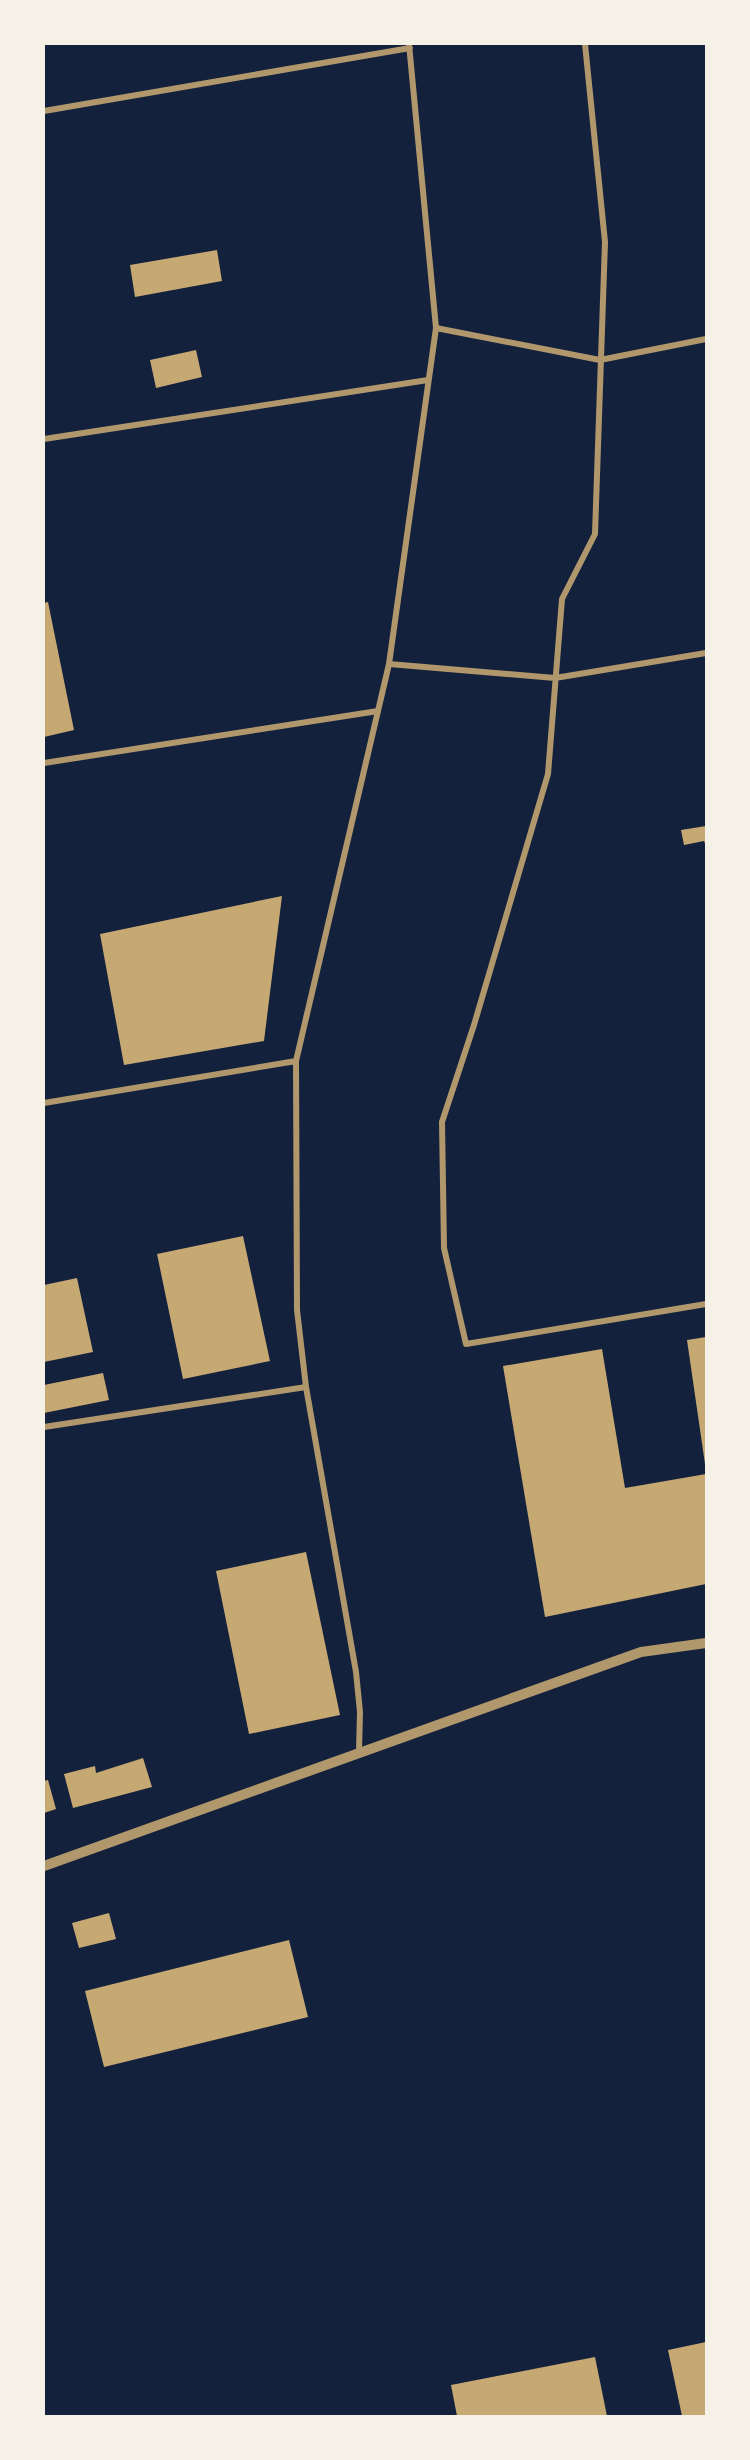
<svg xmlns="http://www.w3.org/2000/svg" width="750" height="2460" font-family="'Times New Roman',serif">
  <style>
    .building { fill: #c6a872 }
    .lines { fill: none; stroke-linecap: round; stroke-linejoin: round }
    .minor { stroke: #b1986c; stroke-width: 6 }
    .tertiary { stroke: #b1986c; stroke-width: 10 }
  </style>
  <rect width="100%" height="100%" fill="#14213d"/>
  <!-- building -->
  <path class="building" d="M217 250 222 281 135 297 130 265Z
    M196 350 202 377 156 388 150 360Z
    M48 602 74 730 44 737V603Z
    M706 826V846L704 841 684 845 681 830Z
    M282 896 264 1041 124 1065 100 934Z
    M243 1236 270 1361 183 1379 157 1254Z
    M77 1278 93 1352 44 1362V1285Z
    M706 1337V1464H705L687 1340Z
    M602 1349 625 1488 706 1474V1584L545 1617 503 1366Z
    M103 1373 109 1400 44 1413V1385Z
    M306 1552 340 1715 249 1734 216 1571Z
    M143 1758 152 1787 73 1808 64 1774 95 1766 96 1773Z
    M48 1780 56 1809 44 1813V1781Z
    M109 1913 116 1939 79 1948 72 1923Z
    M289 1940 308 2017 104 2067 85 1991Z
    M706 2342V2416H682L668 2350Z
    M595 2357 607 2416H457L451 2385Z"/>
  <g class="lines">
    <!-- minor -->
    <path class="minor" d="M585 44 605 242 595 534 562 599 548 774 474 1025 442 1122 444 1248 466 1344 706 1304
      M44 111 410 48
      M436 328 600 360 706 339
      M44 439 428 380
      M389 664 555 678 706 653
      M44 763 378 711
      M44 1103 296 1061
      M44 1427 306 1387
      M359 1752 360 1712 356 1672 306 1387 297 1310 296 1061 389 664 436 328 409 44"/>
    <!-- tertiary -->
    <path class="tertiary" d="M44 1866 641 1652 706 1643"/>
  </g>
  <!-- border -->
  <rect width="750" height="2460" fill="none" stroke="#f6f1e7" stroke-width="90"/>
</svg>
